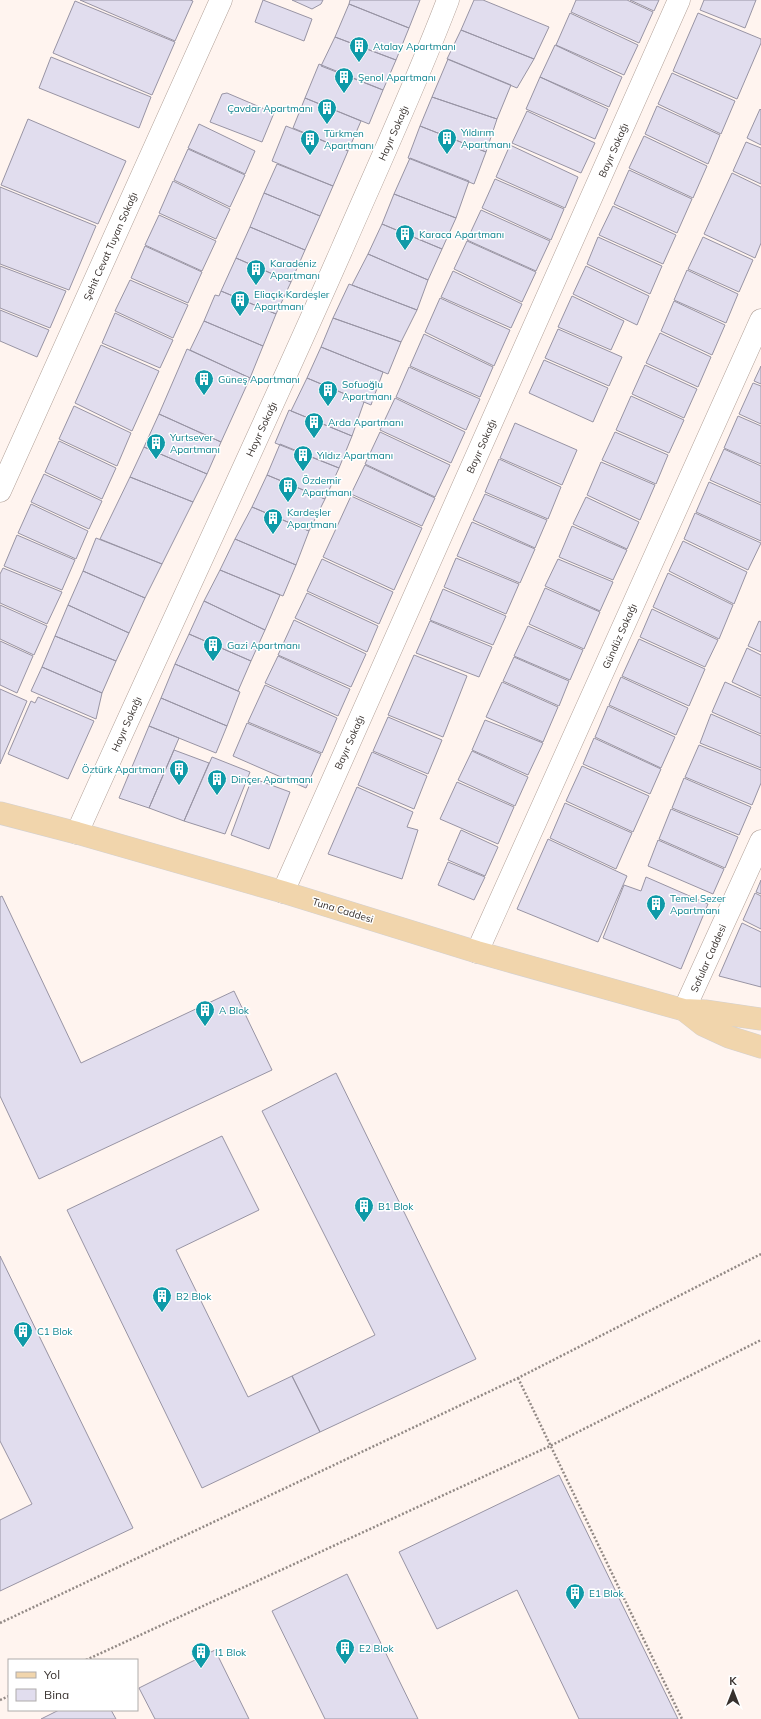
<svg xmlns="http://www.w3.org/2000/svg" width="761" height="1719" font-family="Mulish,sans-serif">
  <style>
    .building { fill: #e1ddee; stroke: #9894a4 }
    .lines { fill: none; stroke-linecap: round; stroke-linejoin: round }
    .minor-casing { stroke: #b1a098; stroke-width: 23 }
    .major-casing { stroke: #d3d1d1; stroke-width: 23 }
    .path { stroke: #928985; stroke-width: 2.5; stroke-dasharray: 2 2; stroke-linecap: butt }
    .minor { stroke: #fff; stroke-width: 22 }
    .major { stroke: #f1d5ac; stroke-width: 22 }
    .labels { text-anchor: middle; stroke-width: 3; stroke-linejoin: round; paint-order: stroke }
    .culture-label { font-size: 10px; fill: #0d838f; stroke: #fff; text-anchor: start }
    .street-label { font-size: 10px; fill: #37302d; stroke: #fff }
  </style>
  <rect width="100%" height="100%" fill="#fff4ef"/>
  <!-- building -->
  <path class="building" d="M80 0H190L193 1 175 41Z
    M263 0 312 19 304 41 255 22Z
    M292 0H323L321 4 312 9Z
    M350 0H420L409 28 349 4Z
    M474 0H483L549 27 534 59 461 30Z
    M576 0H627L653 12 639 43 571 12Z
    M630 0H659L654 11Z
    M704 0H756L745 28 700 10Z
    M75 1 175 42 152 95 53 53Z
    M349 4 409 28 396 60 335 37Z
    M570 13 638 45 624 75 556 45Z
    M698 13 761 39V43L737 99 673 71Z
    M461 30 534 59 517 88 447 59Z
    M335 37 396 60 383 90 321 66Z
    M555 45 622 77 609 107 540 77Z
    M51 57 151 97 139 128 39 88Z
    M448 59 511 85 497 119 432 97Z
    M319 64 383 90 369 124 305 98Z
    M672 73 735 101 721 134 658 104Z
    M540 77 608 109 595 139 526 109Z
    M227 93 274 113 262 142 210 122 222 94Z
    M432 97 497 119 486 152 420 126Z
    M305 98 361 121 348 151 293 128Z
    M657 106 720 135 708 164 645 134Z
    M760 109 761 110V145L747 138Z
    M527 111 595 143 581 173 512 143Z
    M28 119 126 161 98 224 1 185Z
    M199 124 255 151 245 174 188 148Z
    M286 126 348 151 333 186 272 161Z
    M420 126 486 152 474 184 408 158Z
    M644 136 707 166 693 198 629 168Z
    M746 142 761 148V184L733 171Z
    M510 145 578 177 565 208 496 177Z
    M188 149 245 175 230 207 174 180Z
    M410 158 469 181 456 218 394 194Z
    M277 164 333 186 320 216 264 193Z
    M629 170 692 199 677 233 614 204Z
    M732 173 761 187V243L755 258 704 234Z
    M495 179 564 209 551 240 482 208Z
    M173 181 230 209 216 239 159 213Z
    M0 187 96 226 69 290 0 264Z
    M264 193 320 216 305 250 250 227Z
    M394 194 456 218 442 249 382 224Z
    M613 206 676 235 663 264 599 235Z
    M481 210 550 241 536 271 467 240Z
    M159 215 216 241 202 271 145 245Z
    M382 224 442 249 428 280 368 254Z
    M250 227 305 250 291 282 236 258Z
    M598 237 662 266 650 294 587 264Z
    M703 237 753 260 739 292 688 269Z
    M467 241 536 272 522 302 454 269Z
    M145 246 202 272 188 303 131 278Z
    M368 254 428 280 417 310 352 285Z
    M236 258 291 282 276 314 221 291Z
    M0 266 66 291 50 328 0 308Z
    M586 266 649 296 637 325 573 294Z
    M687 270 738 294 726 323 674 300Z
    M453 271 522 304 511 328 441 297Z
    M130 280 188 305 173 338 115 311Z
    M349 284 417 310 401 342 333 318Z
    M221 291 276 314 263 346 204 321 215 295 219 296Z
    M572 296 624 321 611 350 558 327Z
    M440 298 510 330 494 366 425 332Z
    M674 301 725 325 712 355 661 331Z
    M0 310 49 330 37 357 0 341Z
    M115 313 173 340 160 368 102 343Z
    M333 318 401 342 388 374 321 347Z
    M204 321 263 346 250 378 190 350Z
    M558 329 622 357 609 386 545 358Z
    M660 333 711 357 698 387 646 363Z
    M424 334 493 367 480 397 410 366Z
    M101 345 159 371 132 431 75 403Z
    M321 347 383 372 371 405 307 378Z
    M187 349 250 378 221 442 159 414Z
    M544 360 608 388 593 422 529 393Z
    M645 365 697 389 684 418 632 394Z
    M761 366V384L754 381Z
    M409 367 480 399 466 430 396 397Z
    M307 378 364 402 352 436 291 411Z
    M753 383 761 386V424L739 414Z
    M631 396 684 420 669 453 616 430Z
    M395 398 465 432 451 463 380 430Z
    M74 406 131 433 117 466 59 439Z
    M289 410 352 436 339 468 275 443Z
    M159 414 221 442 207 474 144 447Z
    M738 416 761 426V464L724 448Z
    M515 423 577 450 562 485 500 458Z
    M380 432 450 465 435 497 365 464Z
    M615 432 668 455 656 484 602 460Z
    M59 441 116 468 102 499 45 472Z
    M280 444 339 468 325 499 267 475Z
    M144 447 207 474 193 502 130 477Z
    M724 449 761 466V503L710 480Z
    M499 459 561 487 548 519 485 492Z
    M601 462 655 485 640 520 587 495Z
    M365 465 435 498 422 526 351 494Z
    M44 474 102 501 89 529 31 502Z
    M267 475 325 499 309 531 252 507Z
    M130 477 193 502 162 564 100 539Z
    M709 482 761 505V541L696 512Z
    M485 494 547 520 535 548 473 520Z
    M351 496 422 528 394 590 323 557Z
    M586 497 639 522 627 549 573 524Z
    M31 504 88 531 76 559 18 533Z
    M252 507 309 531 296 565 235 539Z
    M695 513 761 543 748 570 684 539Z
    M472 522 535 549 520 583 457 556Z
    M572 526 627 550 613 580 559 557Z
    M17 535 75 560 62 590 4 566Z
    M96 538 162 564 145 598 83 571Z
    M235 539 296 565 283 596 220 570Z
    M683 541 747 572 734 604 669 571Z
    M456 558 519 584 506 614 444 587Z
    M322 559 393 592 379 624 307 591Z
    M558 559 613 582 600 611 545 586Z
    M3 568 62 592 47 624 0 603V574Z
    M220 570 280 595 265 630 204 601Z
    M83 571 145 598 129 633 68 605Z
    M668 573 733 605 719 639 653 607Z
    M545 588 600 612 584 649 529 624Z
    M443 589 506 616 493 645 430 620Z
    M307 593 378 626 367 652 295 618Z
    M204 601 265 630 251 661 189 634Z
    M0 605 47 626 34 655 0 639Z
    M68 605 129 633 116 661 55 636Z
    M652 609 718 640 705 667 640 637Z
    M294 620 366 654 351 687 278 655Z
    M430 621 492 647 479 677 416 653Z
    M759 621 761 622V652L748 646Z
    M528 626 583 650 570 680 514 656Z
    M189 634 251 661 238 691 175 664Z
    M55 636 116 661 102 693 42 667Z
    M639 639 705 669 689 706 622 676Z
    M0 641 33 656 17 693 0 685Z
    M747 648 761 655V696L732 682Z
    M414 655 467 676 443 737 388 715Z
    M278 656 350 689 338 716 265 683Z
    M514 657 569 681 559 706 503 681Z
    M175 664 240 692 227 726 161 698Z
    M42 667 102 693 96 719 31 691Z
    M621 677 688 708 676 735 609 705Z
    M502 682 558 707 543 742 486 717Z
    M725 682 761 698V734L712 712Z
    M265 685 337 718 322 753 248 722Z
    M0 689 27 701 0 764Z
    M38 697 94 721 68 779 8 754 31 701 35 703Z
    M161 698 227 726 216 753 149 726Z
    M608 706 675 737 661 768 595 737Z
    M711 714 761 736V768L700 743Z
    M388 717 442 740 428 774 373 751Z
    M485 720 543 743 528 775 472 750Z
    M247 723 321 754 306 788 233 756Z
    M149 726 179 738 149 808 119 798Z
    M594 738 661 769 650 794 583 764Z
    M699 745 761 770V783L752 805 685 777Z
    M174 750 209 763 184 821 149 808Z
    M472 751 528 777 515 806 458 780Z
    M372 752 427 776 414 809 358 785Z
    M212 757 250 772 225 834 184 821Z
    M582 766 649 796 633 832 566 801Z
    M252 778 290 792 269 849 231 835Z
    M684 778 751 807 739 835 672 808Z
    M457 782 514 807 498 844 440 819Z
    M357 787 413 812 407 827 418 830 402 879 328 854Z
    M565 803 632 833 616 869 550 838Z
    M671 809 738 837 725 868 659 839Z
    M461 830 498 847 485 876 448 860Z
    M548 839 627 876 598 942 517 909Z
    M658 840 724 869 713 894 648 866Z
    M448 862 485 877 474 900 438 885Z
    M646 877 708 904 681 969 603 938 624 885 641 891Z
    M761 880V894L756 892Z
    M755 893 761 896V929L743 920Z
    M2 896 81 1063 234 991 272 1070 39 1179 0 1096V897Z
    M742 923 761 932V987L719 976Z
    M336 1073 476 1359 320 1432 292 1376 375 1335 262 1111Z
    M222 1136 259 1210 176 1250 248 1397 292 1376 320 1432 202 1488 67 1210Z
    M0 1256 133 1528 0 1591V1520L32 1504 0 1441Z
    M559 1475 678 1719H579L517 1590 437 1629 399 1552Z
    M347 1574 418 1719H325L272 1611Z
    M215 1650 249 1719H155L139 1688Z
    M59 1710H111L116 1719H41Z"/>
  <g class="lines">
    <!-- minor casing -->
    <g class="minor-casing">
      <path id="minor" d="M0 491 221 0
        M77 833C164 638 256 445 342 249 378 166 416 84 448 0
        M283 892 679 0
        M477 952 761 320
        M684 1010 761 841"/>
    </g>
    <!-- major casing -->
    <g class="major-casing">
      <path id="major" d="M0 813 77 833 283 892 477 952 684 1010 705 1011 761 1019
        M684 1010 703 1025 729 1037 761 1047"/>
    </g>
    <!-- path -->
    <path class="path" d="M518 1378 682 1719
      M0 1623 518 1378 761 1254
      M86 1660 550 1446 761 1340
      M0 1700 9 1696"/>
    <!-- minor -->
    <use href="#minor" class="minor"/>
    <!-- major -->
    <use href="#major" class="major"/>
  </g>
  <!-- icons -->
  <defs>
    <g id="building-pin" transform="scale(1)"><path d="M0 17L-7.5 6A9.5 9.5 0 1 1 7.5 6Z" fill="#0f9aa8" stroke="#fff"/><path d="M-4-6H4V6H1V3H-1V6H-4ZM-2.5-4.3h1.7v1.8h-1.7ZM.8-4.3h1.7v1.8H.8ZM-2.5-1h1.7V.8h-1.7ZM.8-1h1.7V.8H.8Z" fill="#fff"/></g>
  </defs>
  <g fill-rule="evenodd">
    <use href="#building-pin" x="359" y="46"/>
    <use href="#building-pin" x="344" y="77"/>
    <use href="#building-pin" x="327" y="108"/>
    <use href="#building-pin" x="447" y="138"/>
    <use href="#building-pin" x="310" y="139"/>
    <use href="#building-pin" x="405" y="234"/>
    <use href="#building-pin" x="256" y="269"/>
    <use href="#building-pin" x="240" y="300"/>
    <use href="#building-pin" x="204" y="379"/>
    <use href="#building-pin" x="328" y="390"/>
    <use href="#building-pin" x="314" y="422"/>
    <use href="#building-pin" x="156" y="443"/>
    <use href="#building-pin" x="303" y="455"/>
    <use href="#building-pin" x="288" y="486"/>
    <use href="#building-pin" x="273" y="518"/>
    <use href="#building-pin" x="213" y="645"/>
    <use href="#building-pin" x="179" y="769"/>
    <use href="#building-pin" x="217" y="779"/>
    <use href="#building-pin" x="656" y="904"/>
    <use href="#building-pin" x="205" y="1010"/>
    <use href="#building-pin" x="364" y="1206"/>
    <use href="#building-pin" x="162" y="1296"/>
    <use href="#building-pin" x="23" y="1331"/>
    <use href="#building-pin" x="575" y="1593"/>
    <use href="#building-pin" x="345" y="1648"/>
    <use href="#building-pin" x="201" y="1652"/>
  </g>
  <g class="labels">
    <!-- culture labels -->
    <g class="culture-label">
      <text x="373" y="50">Atalay Apartmanı</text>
      <text x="358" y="81">Şenol Apartmanı</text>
      <text x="313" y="112" text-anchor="end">Çavdar Apartmanı</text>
      <text x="461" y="136">Yıldırım<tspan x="461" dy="12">Apartmanı</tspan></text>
      <text x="324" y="137">Türkmen<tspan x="324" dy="12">Apartmanı</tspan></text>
      <text x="419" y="238">Karaca Apartmanı</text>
      <text x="270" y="267">Karadeniz<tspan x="270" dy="12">Apartmanı</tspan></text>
      <text x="254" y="298">Eliaçık Kardeşler<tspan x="254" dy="12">Apartmanı</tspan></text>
      <text x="218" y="383">Güneş Apartmanı</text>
      <text x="342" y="388">Sofuoğlu<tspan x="342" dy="12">Apartmanı</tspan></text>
      <text x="328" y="426">Arda Apartmanı</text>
      <text x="170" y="441">Yurtsever<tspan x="170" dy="12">Apartmanı</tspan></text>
      <text x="317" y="459">Yıldız Apartmanı</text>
      <text x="302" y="484">Özdemir<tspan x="302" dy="12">Apartmanı</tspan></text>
      <text x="287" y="516">Kardeşler<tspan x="287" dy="12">Apartmanı</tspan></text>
      <text x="227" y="649">Gazi Apartmanı</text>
      <text x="165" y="773" text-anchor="end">Öztürk Apartmanı</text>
      <text x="231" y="783">Dinçer Apartmanı</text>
      <text x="670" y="902">Temel Sezer<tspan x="670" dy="12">Apartmanı</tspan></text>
      <text x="219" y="1014">A Blok</text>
      <text x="378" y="1210">B1 Blok</text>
      <text x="176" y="1300">B2 Blok</text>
      <text x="37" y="1335">C1 Blok</text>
      <text x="589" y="1597">E1 Blok</text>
      <text x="359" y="1652">E2 Blok</text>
      <text x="215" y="1656">I1 Blok</text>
    </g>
    <!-- street labels -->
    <g class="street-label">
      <text transform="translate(393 133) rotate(-66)" y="4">Hayır Sokağı</text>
      <text transform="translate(613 150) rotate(-66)" y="4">Bayır Sokağı</text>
      <text transform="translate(110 246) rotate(-66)" y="4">Şehit Cevat Tuyan Sokağı</text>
      <text transform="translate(261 429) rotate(-65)" y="4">Hayır Sokağı</text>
      <text transform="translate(481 446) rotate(-66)" y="4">Bayır Sokağı</text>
      <text transform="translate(619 636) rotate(-66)" y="4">Gündüz Sokağı</text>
      <text transform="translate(126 724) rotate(-66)" y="4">Hayır Sokağı</text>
      <text transform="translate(349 742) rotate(-66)" y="4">Bayır Sokağı</text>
      <text transform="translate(343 910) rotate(17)" y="4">Tuna Caddesi</text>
      <text transform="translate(708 958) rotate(-66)" y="4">Sofular Caddesi</text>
    </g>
  </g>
  <!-- legend -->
  <rect x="8" y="1659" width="130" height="52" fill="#ffffff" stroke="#afacab"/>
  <rect x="16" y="1672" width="20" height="6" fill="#f1d5ac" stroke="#afacab"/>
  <text x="44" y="1679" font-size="12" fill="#37302d">Yol</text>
  <rect x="16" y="1689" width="20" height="12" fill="#e1ddee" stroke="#afacab"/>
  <text x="44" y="1699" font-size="12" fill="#37302d">Bina</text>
  <!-- north arrow -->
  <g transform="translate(733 1691)" stroke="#ffffff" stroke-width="3" paint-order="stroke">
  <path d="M0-3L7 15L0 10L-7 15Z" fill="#37302d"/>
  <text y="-6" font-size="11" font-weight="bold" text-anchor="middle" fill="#37302d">K</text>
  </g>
</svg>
